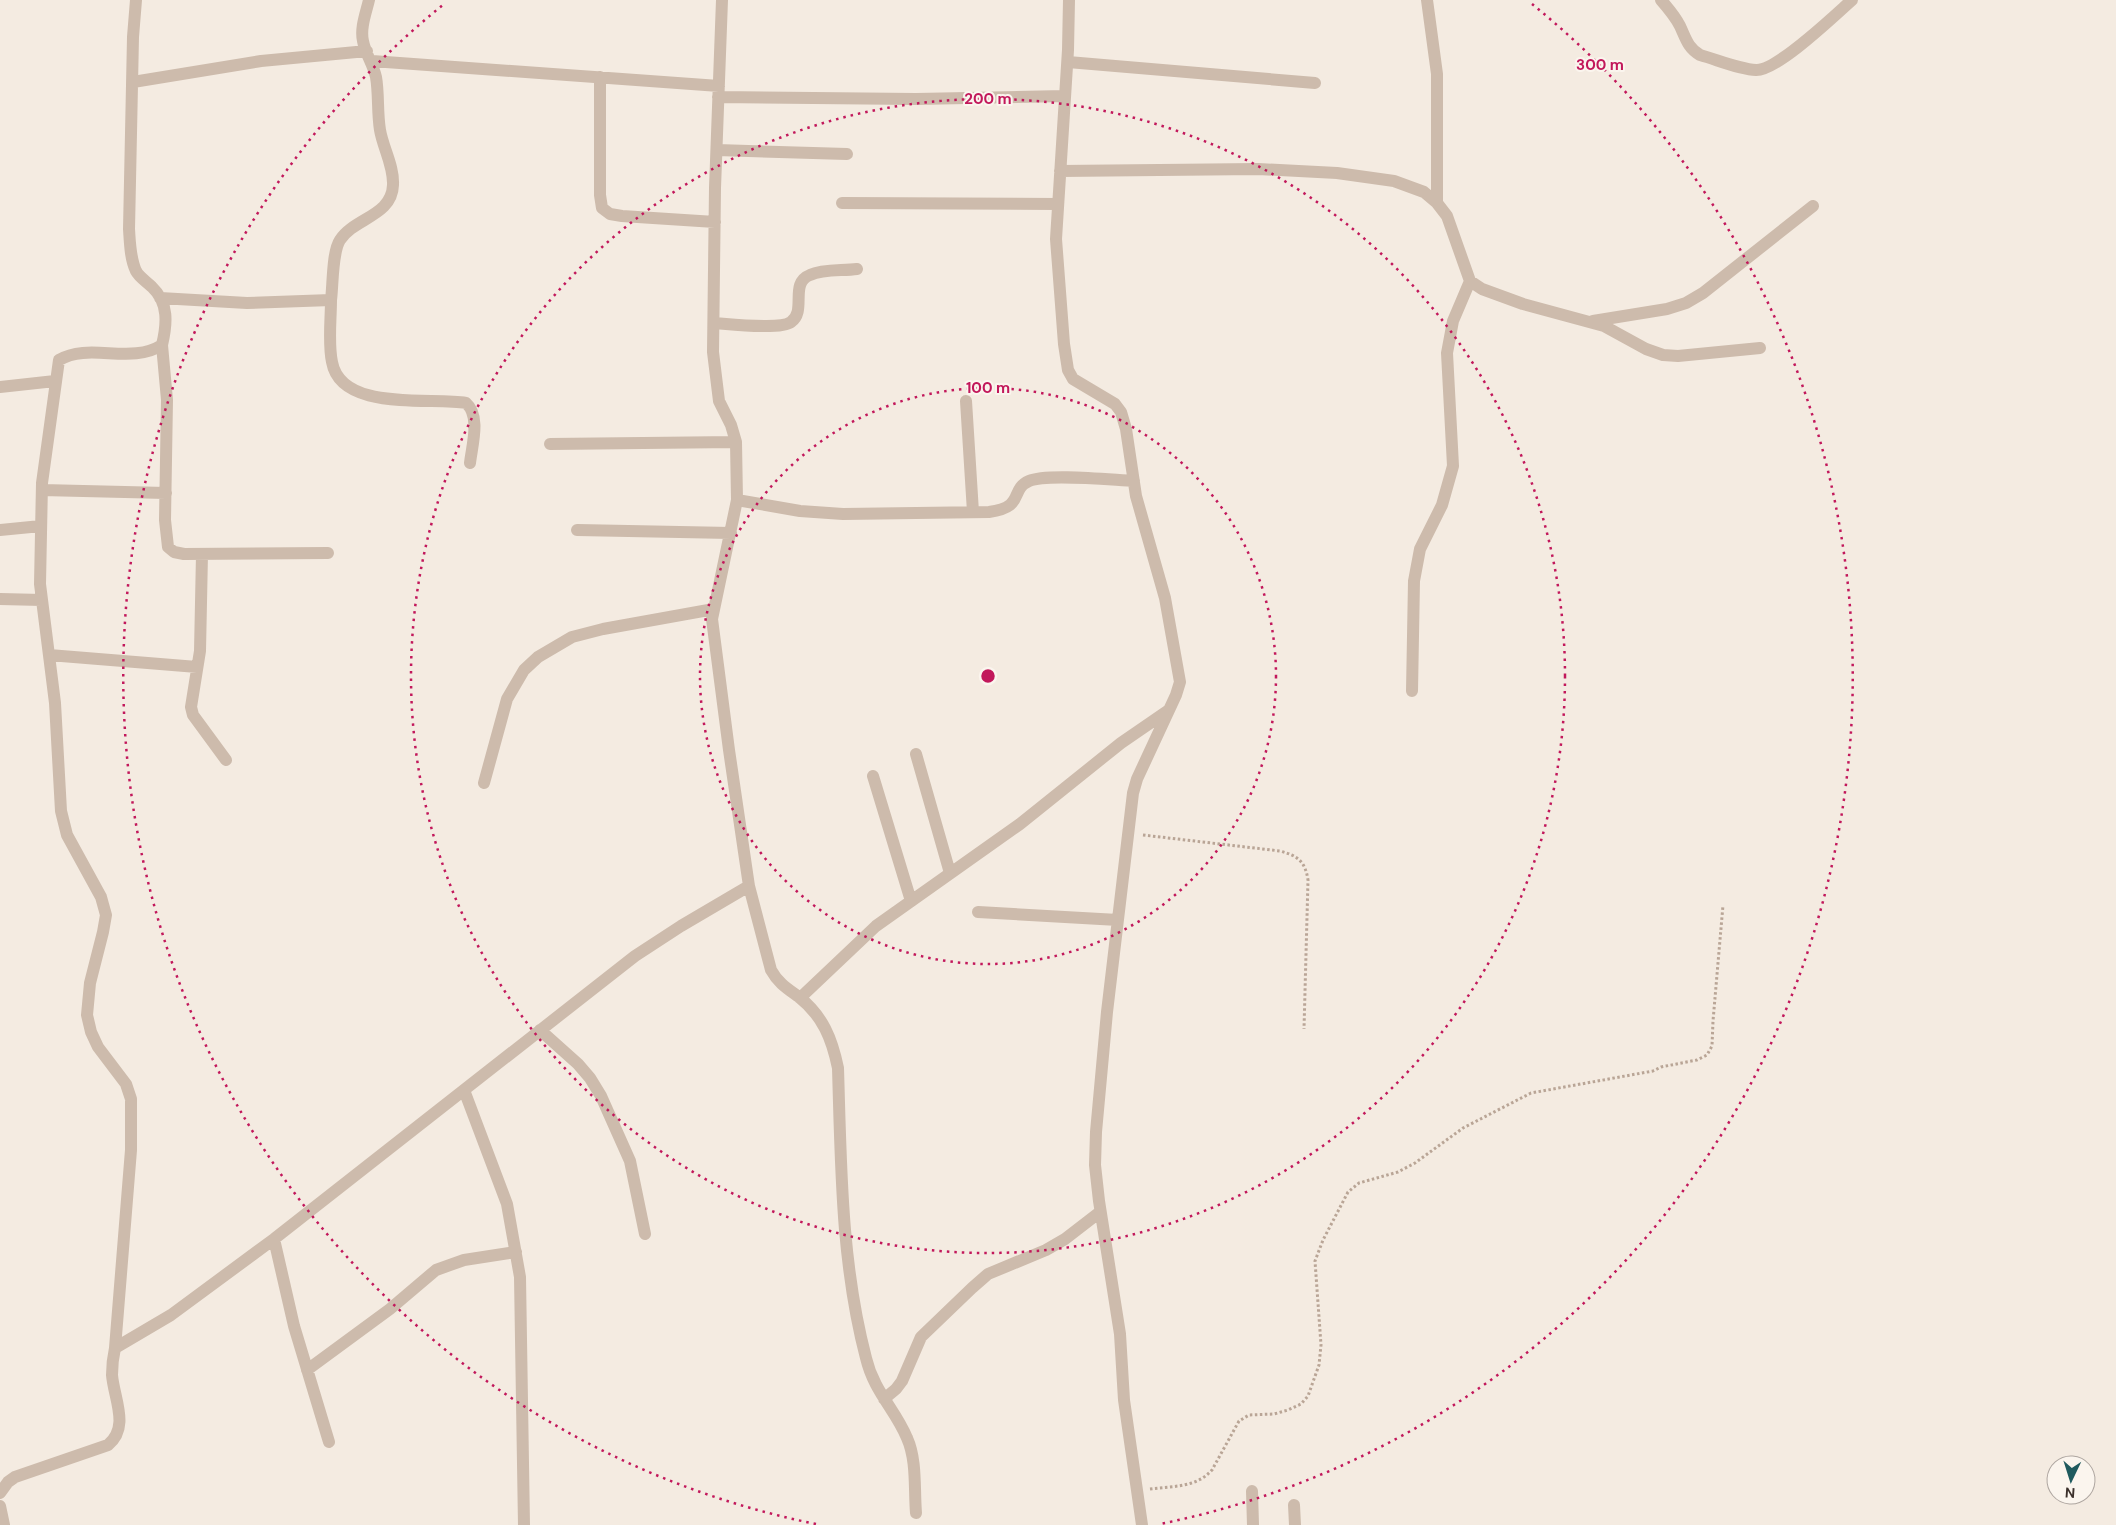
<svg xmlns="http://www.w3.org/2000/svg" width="2116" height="1525" font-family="'DM Sans',sans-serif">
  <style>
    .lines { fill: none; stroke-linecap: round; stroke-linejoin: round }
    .path { stroke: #b9a596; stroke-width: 3; stroke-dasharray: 2.5 2.5; stroke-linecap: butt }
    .minor { stroke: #cdbbac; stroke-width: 12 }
    .ring { fill: none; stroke: #c2185b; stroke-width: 2.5; stroke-dasharray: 2.5 5 }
    .centre { fill: #c2185b; stroke: #fbf5ee; stroke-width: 2.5 }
    .ring-label { font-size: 15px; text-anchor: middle; font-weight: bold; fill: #c2185b; stroke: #fbf5ee; stroke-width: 4; stroke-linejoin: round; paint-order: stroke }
  </style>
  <rect width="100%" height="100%" fill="#f4ebe1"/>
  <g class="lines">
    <!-- path -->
    <path class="path" d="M1143 835 1280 851C1298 856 1305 861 1308 880L1304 1029
      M1150 1489C1172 1486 1196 1488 1212 1470L1239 1421 1249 1415 1274 1414 1288 1410 1301 1404 1308 1396 1319 1365 1321 1345 1315 1261 1323 1240 1348 1192 1359 1183 1398 1172 1415 1163 1463 1128 1531 1093 1653 1071 1661 1067 1697 1060 1707 1055 1712 1046 1713 1021 1723 905"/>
    <!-- minor -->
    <path class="minor" d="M1069 0 1068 50 1056 239 1064 344 1068 370 1073 379 1115 404 1121 412 1126 429 1136 496 1165 598 1180 682 1176 695 1137 779 1133 793 1107 1012 1096 1132 1095 1165 1099 1201 1120 1334 1124 1400 1142 1525
      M1427 0 1437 74V203
      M1661 0C1668 8 1675 16 1680 26 1686 39 1688 48 1700 55 1718 60 1738 69 1756 70 1777 71 1835 15 1852 0
      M372 61 719 86
      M1068 62 1315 83
      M600 77V195L602 208 610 214 622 216 715 222
      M133 82 261 61 367 51
      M718 97 916 99 1065 96
      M717 150 847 154
      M1060 171 1258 169 1337 173 1394 181 1424 192 1437 203 1447 216 1470 281 1482 289 1523 304 1604 326 1646 349 1663 355 1678 356 1760 348
      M842 203 1058 204
      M160 298 247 303 331 300C333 286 332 252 340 240 354 218 392 216 393 185 394 166 383 148 380 130 377 112 379 94 376 77 373 64 365 53 363 41 360 28 366 13 369 0
      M331 300C331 319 328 344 332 362 341 412 430 397 466 403 481 416 472 445 470 463
      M1593 321 1667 309 1686 303 1703 293 1813 206
      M714 323C729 324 781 330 791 322 807 311 789 283 810 275 823 269 842 271 857 269
      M162 345 167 400 165 520 168 547 174 552 184 554 328 553
      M0 387 55 381
      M966 401 973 512
      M550 444 736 442
      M42 490 166 493
      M737 500 800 511 843 514 989 512C1026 507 1009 490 1029 481 1047 473 1112 480 1134 481
      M0 530 41 526
      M577 530 731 533
      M202 554 200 651 191 707 193 715 226 760
      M0 599 42 600
      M49 655 197 667
      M1412 691 1414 581 1420 549 1442 505 1453 466 1447 353 1453 321 1470 281
      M916 754 950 873
      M873 776 911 901
      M484 783 507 699 524 670 538 657 572 637 603 629 714 609
      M749 886 771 970C778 983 788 989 799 997 823 1016 832 1039 838 1068 841 1165 841 1263 866 1358 874 1392 895 1409 907 1438 917 1460 914 1489 916 1513
      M978 912 1118 920
      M800 998 876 926 1020 824 1121 743 1169 710
      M540 1030 578 1064 590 1078 601 1096 630 1161 645 1234
      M464 1090 507 1204 520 1277 524 1525
      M274 1239 294 1326 329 1442
      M115 1348 131 1150V1099L126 1084 98 1047 91 1032 87 1015 90 983 103 932 106 915 101 897 67 835 61 811 55 703 40 584 42 483 59 360C89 342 131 365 162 345 167 324 169 303 152 287 147 282 139 277 136 271 130 258 130 243 129 229L133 37 136 0
      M307 1370 390 1309 436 1270 464 1260 516 1252
      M884 1399 896 1389 902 1381 921 1337 972 1288 988 1274 1046 1250 1065 1239 1100 1212
      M1252 1491 1253 1525
      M0 1493 8 1482 15 1477 108 1445C130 1427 114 1399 112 1375 112 1366 113 1357 115 1348L171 1315 274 1239 635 956 681 926 749 886 729 750 712 619 737 500 736 442 731 425 719 401 713 352 715 188 722 0
      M1294 1505 1295 1525
      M0 1506 4 1525"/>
  </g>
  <!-- distance rings -->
  <g class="ring">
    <circle cx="988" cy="676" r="288"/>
    <circle cx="988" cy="676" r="577"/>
    <path d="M816 1524A865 865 0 0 1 444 4M1532 4A865 865 0 0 1 1160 1524"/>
  </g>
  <circle cx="988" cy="676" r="8" class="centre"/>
  <g class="ring-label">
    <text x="1600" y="70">300 m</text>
    <text x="988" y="104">200 m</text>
    <text x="988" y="393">100 m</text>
  </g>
  <!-- north arrow -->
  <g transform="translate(2071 1480) rotate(184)"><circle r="24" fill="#fbf5ee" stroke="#aea6a0"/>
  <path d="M0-4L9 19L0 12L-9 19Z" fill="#1f5a5e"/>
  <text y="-8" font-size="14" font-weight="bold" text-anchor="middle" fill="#3b302b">N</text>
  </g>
</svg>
